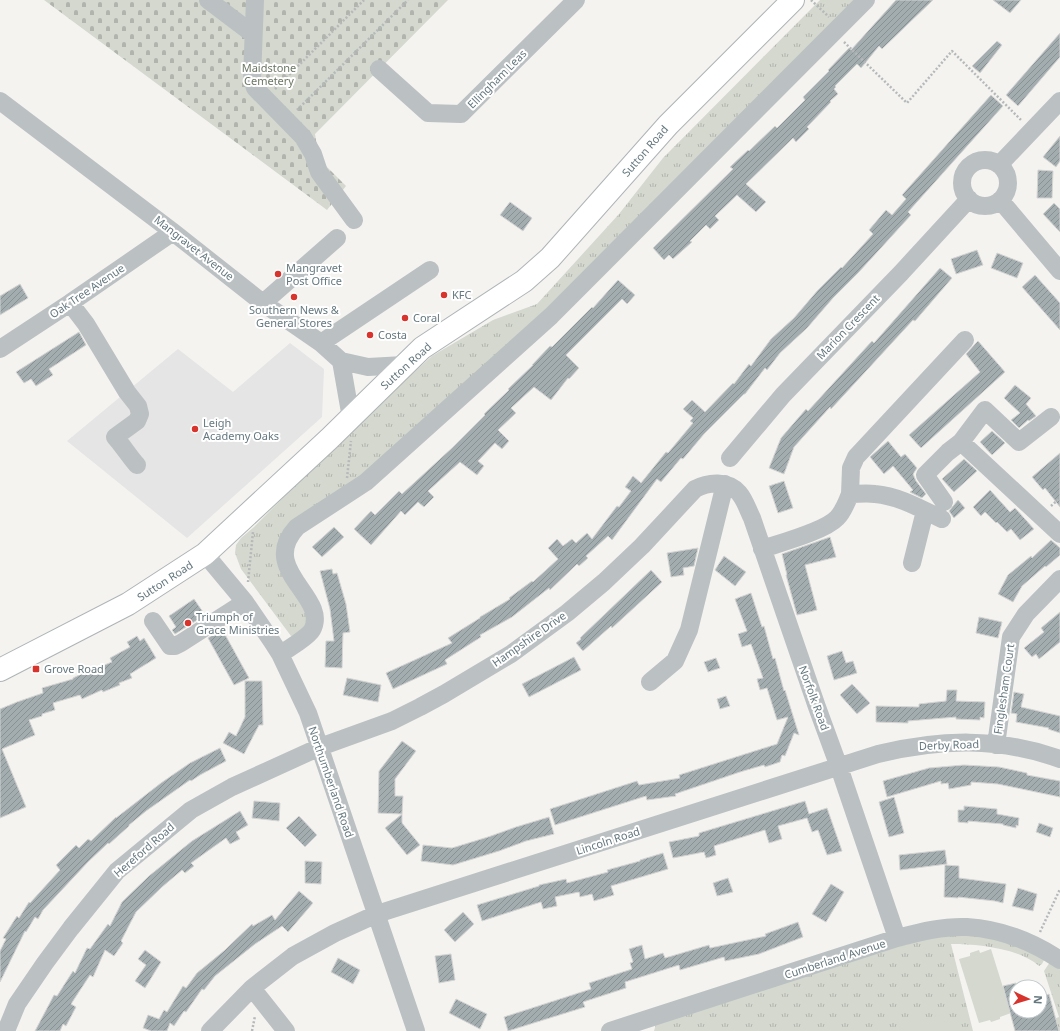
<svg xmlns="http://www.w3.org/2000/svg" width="1060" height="1031" font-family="'Noto Sans',sans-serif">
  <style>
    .built { fill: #e4e5e4 }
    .grass { fill: url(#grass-tufts) }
    .cemetery { fill: url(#cemetery-stones) }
    .pitch { fill: #d4d8cf }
    .building { fill: url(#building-hatch); stroke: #d5d5d3 }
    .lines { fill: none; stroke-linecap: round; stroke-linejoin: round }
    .major-casing { stroke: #aeb4b6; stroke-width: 24 }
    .path { stroke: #b5b9ba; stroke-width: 2.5; stroke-dasharray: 2 2; stroke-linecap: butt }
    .minor { stroke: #bbc0c2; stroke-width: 18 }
    .major { stroke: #fff; stroke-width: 22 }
    .poi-dot { fill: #d7342d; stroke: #fff; stroke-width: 1.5 }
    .labels { text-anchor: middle; stroke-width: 4; stroke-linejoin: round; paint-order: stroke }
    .park-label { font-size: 11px; fill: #6b7763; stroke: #fff }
    .street-label { font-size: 11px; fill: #65787f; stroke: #fff }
    .poi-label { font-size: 11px; fill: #65787f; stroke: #fff; text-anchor: start }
  </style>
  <defs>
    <pattern id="grass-tufts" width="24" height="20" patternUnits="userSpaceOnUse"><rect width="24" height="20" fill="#d4d8cf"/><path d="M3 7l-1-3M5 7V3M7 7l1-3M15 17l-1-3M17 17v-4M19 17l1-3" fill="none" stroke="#b0b4ad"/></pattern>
    <pattern id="cemetery-stones" width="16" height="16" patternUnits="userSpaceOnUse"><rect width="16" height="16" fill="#d4d8cf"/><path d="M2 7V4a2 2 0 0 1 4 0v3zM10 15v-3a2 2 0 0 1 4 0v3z" fill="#b0b4ad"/></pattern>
    <pattern id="building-hatch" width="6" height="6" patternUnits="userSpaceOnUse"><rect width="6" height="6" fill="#a3acaf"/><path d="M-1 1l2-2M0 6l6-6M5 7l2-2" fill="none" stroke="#889194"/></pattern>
  </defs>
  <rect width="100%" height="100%" fill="#f4f3f0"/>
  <!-- built -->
  <path class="built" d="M290 343 324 369 322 417 187 538 67 441 178 349 233 392Z"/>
  <!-- grass -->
  <path class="grass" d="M820 0H859L665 194 411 439 285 532 311 611 300 635 291 636 241 569 235 553 236 545 241 538 254 527 353 427 432 356 493 320 537 304 619 214 663 158Z
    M970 931 1046 956 1042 964 1039 966C1018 948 978 944 951 944L973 1031H654L656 1024 923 936Z
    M1050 962 1060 969V1031H1058L1054 1019 1059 1017 1044 971Z"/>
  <!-- cemetery -->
  <path class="cemetery" d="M44 0H448L315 134 319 159 346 186 327 210Z"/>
  <!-- pitch -->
  <path class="pitch" d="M991 949 1011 1013 1000 1017V1019L991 1022 990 1020 979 1023 959 959 970 956V953L979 950 980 953Z
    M942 1014 947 1031H886Z"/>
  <!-- building -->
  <path class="building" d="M896 0H933L882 49 879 46 861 68 857 64 835 86 836 87 834 89 838 94 830 101 831 102 807 127 809 129 796 142 793 138 746 184 766 202 756 212 737 195 715 216 719 220 710 229 706 225 690 241 692 242 673 259 669 255 664 260 653 248 733 169 730 167 748 150 749 151 775 126 777 128 805 100 803 97 829 71 828 70 849 48 851 50Z
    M993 0H1021L1010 13Z
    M1060 33V57L1018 106 1006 95Z
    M997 41 1002 45 980 73 972 66Z
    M991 95 1003 106 908 212 911 215 858 273 833 298 807 328 780 353 767 370 765 368 745 394H744L704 434 683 459 681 458 661 482 657 479 612 540 608 536 586 556 588 558 579 566 577 564 550 590 549 588 512 617 480 635 481 637 445 660 447 664 393 689 386 673 452 643 448 638 480 618V617L510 599 509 598 532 581 533 582 558 559 548 548 557 539 563 546 572 539 576 543 587 533 592 539 617 506 619 507 631 491 625 487 633 476 641 483 666 452 668 453 693 423 690 421 693 418 683 409 692 400 705 412 733 383 734 384 749 364 751 366 771 339 794 318 818 290 841 267 842 268 873 234 869 230 886 210 892 215 906 199 902 195Z
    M1060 136V161L1056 167 1043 157Z
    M1038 170 1053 171 1052 198H1037Z
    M510 202 532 218 523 231 500 215Z
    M1054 203 1060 209V232L1043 214Z
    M977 250 983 265 956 274 951 259Z
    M997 253 1023 263 1017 278 991 268Z
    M940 268 952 278 915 321 913 320 831 409 830 407 794 447 784 474 769 468 781 438 806 409 808 411 872 341 874 343Z
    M1035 275 1060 303V330L1022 287Z
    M618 280 635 295 627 304 622 299 566 355 579 368 569 379 568 378 551 400 534 387 511 408 516 413 498 430 509 441 502 449 495 443 478 461 484 466 477 475 460 462 428 491 434 497 424 507 418 502 405 515 401 511 371 545 354 529 371 511 375 515 399 491 402 494 452 448 485 415 484 414 509 390 508 389 533 365H532L550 346 552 347 592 307 593 308Z
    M20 284 28 298 0 315V296Z
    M79 332 86 345 49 369 53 375 36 386 31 379 24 383 16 372Z
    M978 341 1005 372 921 448 909 435 980 372 966 354Z
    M1015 385 1031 398 1026 404 1036 416 1029 421 1028 420 1019 428 1011 420 1020 413 1004 398Z
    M992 431 1005 443 992 455 980 442Z
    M888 441 901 457 905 454 917 468 913 474 916 481 926 494 922 498 910 492 913 490 893 466 884 474 870 457Z
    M1060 453V507L1045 488 1043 490 1032 477Z
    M964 459 977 471 954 492 942 479Z
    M784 481 793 508 778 513 769 486Z
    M990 490 1010 512 1015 508 1034 529 1020 540 1011 529 1007 532 997 522 996 523 985 512 981 516 973 507Z
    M958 500 965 508 954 518 949 511Z
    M334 527 344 537 322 557 312 547Z
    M830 537 836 557 805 565 817 610 797 615 786 575H787L782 554Z
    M1051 540 1060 548V555L1046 567 1045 566 1022 586 1013 602 998 594 1008 575 1031 556 1032 558Z
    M698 548 694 566 683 568 684 575 671 577 667 553Z
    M724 556 746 572 735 586 715 570Z
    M332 569 333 574 337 573 346 604 350 632 343 633 342 668 325 667 326 641H334L330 609 320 571Z
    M651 570 662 582 612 628 611 626 583 651 576 643 581 639 580 638Z
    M751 593 762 627 764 626 773 659 775 658 784 691 785 690 799 735 794 733 785 756 782 755 780 762 765 767 764 765 740 772 675 794 676 796 647 800 646 796 555 825 550 809 637 781 639 785 680 778 679 775 777 744 788 717 777 720 767 688 760 690 757 679 763 678 751 644 742 647 738 634 747 631 735 599Z
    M194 599 205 615 175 634 172 630 176 627 169 616Z
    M1060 612V642L1039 659 1036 654 1032 657 1024 648 1044 632 1041 628Z
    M979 617 1002 622 998 638 976 633Z
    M222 629 249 678 234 685 208 638Z
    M137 636 140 641 144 638 156 658 130 674 132 678 119 683 120 685 103 692 102 690 82 699 80 695 53 703 55 710 42 714V716L29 720 35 735 2 749 26 807 0 818V709L17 702 43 693 42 688 73 679V678L92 669V670L112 662 110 658 130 647 127 642Z
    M842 651 846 663 853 661 857 673 834 680 827 656Z
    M574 657 581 670 529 697 522 684Z
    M716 658 720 668 708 672 704 662Z
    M347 678 381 685 378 702 343 695Z
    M245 681H262L263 725H259L244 754 223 743 229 732 236 736 245 717Z
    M852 684 870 703 857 714 840 695Z
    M947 690H957L956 701 985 702 984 718 980 717V720L956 719V717L908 721V723L876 722V706L919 707V704L946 701Z
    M1014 692 1024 694 1021 707 1060 716V733L1048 729 1049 728 1016 722 1017 714 1011 713Z
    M726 696 730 706 720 709 717 699Z
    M402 741 416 751 395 779V796H403L402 814 378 813 379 771Z
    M220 748 226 761 200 775 191 781 190 780 146 811 129 825V826L109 844 108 843 88 862 43 910 38 919 35 917 26 932 25 931 0 982V951L6 939 3 938 17 916 19 918 29 902 30 903 60 870 56 865 76 845 79 848 88 839 91 841 116 817V818L161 783 190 763Z
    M964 765 999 767 1027 773V775L1060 781V797L998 784 971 782V785L949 789 948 783 941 784V781L887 797 883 781 929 768Z
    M894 797 904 833 889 837 879 802Z
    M254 801 280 803 279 821 252 818Z
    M805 801 809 814 827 808 842 851 827 855 818 830 812 832 807 818 778 826 782 839 769 843 765 830 714 846 716 855 706 858 704 852 673 858 669 842 699 836V833Z
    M964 806 997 809V814L1019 818 1018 826 1016 825V828L1003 825V824L968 821V823L958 822V810H964Z
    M240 811 248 825 236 832 240 839 230 844 226 838 191 863 194 866 185 873 182 870 162 887 136 912 121 941 123 943 114 956 105 950 93 977 90 975 71 1004 76 1007 66 1026 63 1024 60 1031H35L54 995 57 996 73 971 75 973 87 948 90 949 108 924 110 926 122 902 149 876 192 841Z
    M402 814V823L420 845 407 855 385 828Z
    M299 816 317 835 305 847 286 828Z
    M549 817 554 834 526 841 499 851 453 865 421 861 423 845 452 848 488 837 516 827Z
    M1039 823 1053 828 1050 837 1036 832Z
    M945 850 947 864 900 870 899 855Z
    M663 853 668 869 611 886 614 895 594 901 592 894 580 897 579 892 555 897 557 906 543 909 541 902 482 921 477 905 539 886V885L566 879 567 883 608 872 607 870 640 861V860Z
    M305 861 322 862 321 884 305 883Z
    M945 865 959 866V878L1006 884 1003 903 995 901 958 897V898L944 897Z
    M728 878 733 892 717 896 713 883Z
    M831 884 844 892 826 922 812 914Z
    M1018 888 1037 894 1033 911 1012 906Z
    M299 891 313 903 288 932 282 926 255 944 215 976 204 990 202 989 186 1012 184 1011 174 1026 170 1023 167 1031H151L143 1028 148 1015 159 1019 164 1010 167 1012 183 986 186 988 197 973 225 950 252 924 253 926 272 915 275 920Z
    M463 912 474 924 455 942 444 930Z
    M798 922 803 937 759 954 725 961 724 957 680 970 679 965 625 982 626 988 583 1002 585 1007 508 1031 504 1017 591 989 589 983 632 969 630 963 633 962 629 949 642 945 645 959 663 953 665 958 709 945 710 948 766 936 765 934Z
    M145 950 161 962 145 988 135 981 146 965 138 959Z
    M451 954 455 980 439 983 435 956Z
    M338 958 360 970 353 984 331 972Z
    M1016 983V1011H1040V997L1049 994 1059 1031H1015L1003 986Z
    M456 999 487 1014 480 1029 449 1013Z"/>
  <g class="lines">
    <!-- major casing -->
    <g class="major-casing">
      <path id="major" d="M0 670 128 604 205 554 329 439 422 348 524 281 550 258 668 125 793 0"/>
    </g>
    <!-- path -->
    <path class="path" d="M811 0 829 17
      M844 42 907 103 952 51 1022 121
      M275 89 364 0
      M297 110 408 0
      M347 478 351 441
      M1051 506 1060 498
      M248 582 253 532
      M1040 932 1060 889
      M252 1031 255 1016"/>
    <!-- minor -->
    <path class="minor" d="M208 0 253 34
      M255 0 252 79 255 88 303 137 313 154 319 172 324 179 354 220
      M379 69 428 113 461 114 576 0
      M0 101 173 232 263 303 321 343 341 361 351 418
      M962 183a23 23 0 1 1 46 0a23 23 0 1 1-46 0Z
      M999 165 1060 101
      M1000 200 1060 271
      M70 303 86 324 127 392 138 406 140 414 137 421 115 437C123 446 129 456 137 465
      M263 303 337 238
      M321 343 430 270
      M0 349 70 303 173 232
      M341 361 368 367 404 365
      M1051 417 1019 442 985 410 961 442 1060 534
      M730 458 783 395 901 273 969 199
      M850 494 851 468 856 457 965 340
      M944 502 925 475 948 452 961 442
      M762 549C780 543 825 531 837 518 843 512 847 502 850 494 858 494 867 493 875 494 899 496 921 509 942 519
      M205 554 245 602 271 640 280 654 308 713 416 1031
      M912 563 925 511
      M153 621 170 646H175L181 643 245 602
      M280 654C287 650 309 636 312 630 330 597 257 570 297 527L366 482 551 316 866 0
      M650 682 675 661 689 630 725 484
      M996 745 1011 637 1026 614 1060 579
      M252 988 286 1031
      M6 1031 17 1004 45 963 71 928 117 871 191 810 232 787 320 747 392 721 420 707 444 694 511 654 567 613 604 582 642 546 695 489C708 482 728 480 739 493 745 500 748 510 752 518L817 707 839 767 897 938
      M210 1031 252 988 293 956 335 933 377 914 878 754C941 739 998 737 1060 759
      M610 1031 897 938C920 932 943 926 967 927 1000 929 1033 942 1060 960"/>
    <!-- major -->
    <use href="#major" class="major"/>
  </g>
  <!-- markers -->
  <g class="poi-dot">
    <circle cx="278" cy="274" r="4"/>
    <circle cx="444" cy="295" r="4"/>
    <circle cx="294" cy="297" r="4"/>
    <circle cx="405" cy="318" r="4"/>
    <circle cx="370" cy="335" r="4"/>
    <circle cx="195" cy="429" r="4"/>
    <circle cx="188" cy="623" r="4"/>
    <rect x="32" y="665" width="8" height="8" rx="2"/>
  </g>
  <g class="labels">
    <!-- park labels -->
    <g class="park-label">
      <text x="269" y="72">Maidstone<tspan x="269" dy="13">Cemetery</tspan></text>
    </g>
    <!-- street labels -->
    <g class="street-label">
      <text transform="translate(497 79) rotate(-45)" y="4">Ellingham Leas</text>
      <text transform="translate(645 151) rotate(-49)" y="4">Sutton Road</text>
      <text transform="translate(194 248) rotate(38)" y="4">Mangravet Avenue</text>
      <text transform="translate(87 291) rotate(-34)" y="4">Oak Tree Avenue</text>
      <text transform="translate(848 327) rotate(-46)" y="4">Marion Crescent</text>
      <text transform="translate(406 366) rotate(-42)" y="4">Sutton Road</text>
      <text transform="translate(165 581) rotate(-33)" y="4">Sutton Road</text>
      <text transform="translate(529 639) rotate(-35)" y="4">Hampshire Drive</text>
      <text transform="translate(1004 689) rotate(-82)" y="4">Finglesham Court</text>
      <text transform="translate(814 698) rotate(70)" y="4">Norfolk Road</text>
      <text transform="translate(949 745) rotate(-2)" y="4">Derby Road</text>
      <text transform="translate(331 782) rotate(71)" y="4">Northumberland Road</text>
      <text transform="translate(608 841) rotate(-18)" y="4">Lincoln Road</text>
      <text transform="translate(144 850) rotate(-41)" y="4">Hereford Road</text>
      <text transform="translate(835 959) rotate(-18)" y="4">Cumberland Avenue</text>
    </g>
    <!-- poi labels -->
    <g class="poi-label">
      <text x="286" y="272">Mangravet<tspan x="286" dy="13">Post Office</tspan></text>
      <text x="452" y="299">KFC</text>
      <text x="294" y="314" text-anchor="middle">Southern News &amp;<tspan x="294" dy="13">General Stores</tspan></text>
      <text x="413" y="322">Coral</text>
      <text x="378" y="339">Costa</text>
      <text x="203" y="427">Leigh<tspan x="203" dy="13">Academy Oaks</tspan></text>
      <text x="196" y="621">Triumph of<tspan x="196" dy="13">Grace Ministries</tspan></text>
      <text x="44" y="673">Grove Road</text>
    </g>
  </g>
  <!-- north arrow -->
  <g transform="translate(1028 999) rotate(94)"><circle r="19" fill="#ffffff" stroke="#c1c9cc"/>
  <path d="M0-3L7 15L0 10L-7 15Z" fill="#d7342d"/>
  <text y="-6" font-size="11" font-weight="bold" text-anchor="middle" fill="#65787f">N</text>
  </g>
</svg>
